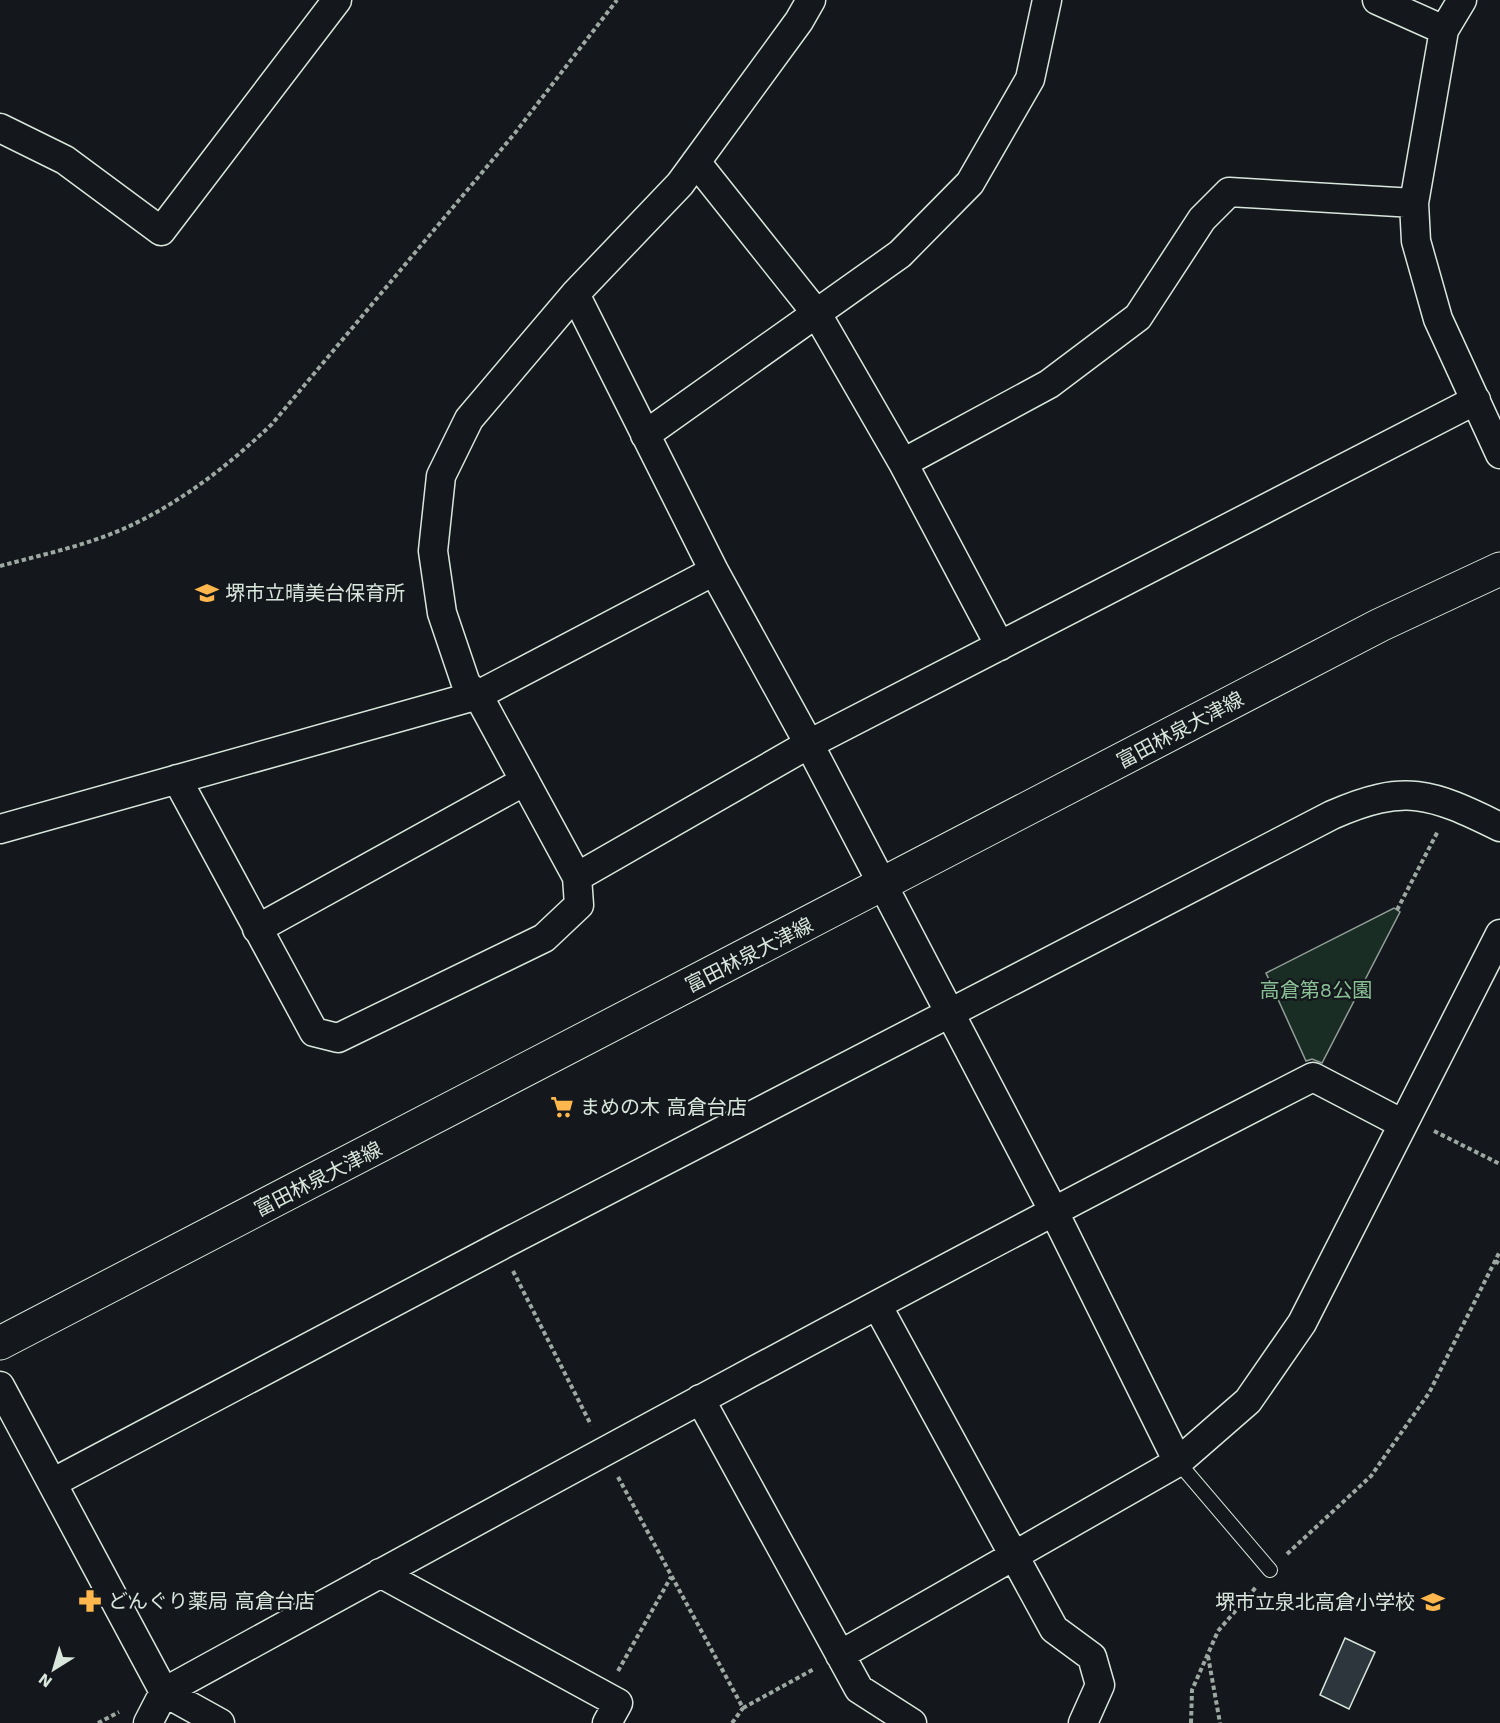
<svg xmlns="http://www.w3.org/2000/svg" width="1500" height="1723" font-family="'Work Sans','Noto Sans JP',sans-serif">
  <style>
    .green { fill: #1a2d24; stroke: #939e99; stroke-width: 1.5 }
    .building { fill: #2c363c; stroke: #d8e6dc; stroke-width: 1.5 }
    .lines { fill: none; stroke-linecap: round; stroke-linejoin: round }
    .service-casing { stroke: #d8e6dc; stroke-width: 16 }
    .minor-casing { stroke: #d8e6dc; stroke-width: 31 }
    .primary-casing { stroke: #d8e6dc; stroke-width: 35 }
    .path { stroke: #9da8a2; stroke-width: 4; stroke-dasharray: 4.5 3; stroke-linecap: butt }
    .service { stroke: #14181c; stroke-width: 14 }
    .minor { stroke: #14181c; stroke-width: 28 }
    .primary { stroke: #14181c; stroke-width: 33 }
    .labels { text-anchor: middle; stroke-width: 4.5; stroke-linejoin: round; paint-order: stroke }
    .poi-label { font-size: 20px; fill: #d8e6dc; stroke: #14181c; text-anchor: start }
    .street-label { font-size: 20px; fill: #d8e6dc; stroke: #14181c }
    .park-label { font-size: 20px; fill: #8ac095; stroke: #14181c }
  </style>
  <rect width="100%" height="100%" fill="#14181c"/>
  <!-- green -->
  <path class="green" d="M1394 908 1400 912 1322 1063 1312 1059 1306 1061 1266 973Z"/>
  <!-- building -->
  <path class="building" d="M1345 1638 1375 1652 1349 1709 1320 1695Z"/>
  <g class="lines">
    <!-- service casing -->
    <g class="service-casing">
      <path id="service" d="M1178 1462 1270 1570"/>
    </g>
    <!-- minor casing -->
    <g class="minor-casing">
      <path id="minor" d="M811 0 799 21 680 184 575 294 469 419 441 476 433 551 442 613 466 684 478 695 577 877 809 744 1476 400
        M1377 0 1444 30
        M1462 0 1444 30 1414 203 1416 241 1438 319 1500 454
        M0 128 65 160 161 231 337 0
        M696 162 817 314 903 463 1000 646
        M575 294 714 571 809 744 1053 1210 1178 1462
        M645 435 900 254 970 183 1030 79 1047 0
        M903 463 1049 384 1138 317 1202 219 1229 192 1414 203
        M177 779 314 1032 338 1038 544 938 579 905 577 877
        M0 829 478 695 714 571
        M257 929 525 781
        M877 1305 1054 1629 1092 1657 1100 1685 1083 1723
        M0 1386 164 1692C545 1483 926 1275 1313 1077L1403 1124
        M700 1399 859 1689 912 1723
        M52 1483 500 1246 1332 815C1405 783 1431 793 1500 827
        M380 1573 618 1703 607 1723
        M840 1655 1178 1462 1248 1401 1302 1323 1500 934
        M148 1723 164 1692 220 1723"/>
    </g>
    <!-- primary casing -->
    <g class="primary-casing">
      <path id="primary" d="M0 1343 1380 625 1500 569"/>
    </g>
    <!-- path -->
    <path class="path" d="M0 566C41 555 84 546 123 529 179 504 228 466 272 424L515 133 617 0
      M1397 910 1438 831
      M1434 1131 1500 1164
      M1495 1261 1500 1264
      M513 1271 591 1425
      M618 1477 743 1708 814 1669
      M1287 1554 1371 1476 1429 1393 1500 1251
      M1208 1656 1220 1723
      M618 1671 671 1577
      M98 1723 119 1712
      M732 1723 743 1708
      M1191 1723 1192 1690 1218 1631 1257 1586"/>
    <!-- service -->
    <use href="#service" class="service"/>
    <!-- minor -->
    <use href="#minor" class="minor"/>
    <!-- primary -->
    <use href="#primary" class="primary"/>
  </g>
  <!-- icons -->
  <defs>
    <g id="school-bare" transform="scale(1.8)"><path d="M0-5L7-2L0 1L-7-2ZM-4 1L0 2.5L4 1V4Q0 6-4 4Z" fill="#ffb74d" stroke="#14181c" stroke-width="2.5" paint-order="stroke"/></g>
    <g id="supermarket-bare" transform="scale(1.8)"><path d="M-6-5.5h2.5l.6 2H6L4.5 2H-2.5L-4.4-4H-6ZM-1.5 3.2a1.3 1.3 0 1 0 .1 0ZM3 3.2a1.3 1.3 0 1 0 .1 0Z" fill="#ffb74d" stroke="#14181c" stroke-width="2.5" paint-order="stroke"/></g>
    <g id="pharmacy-bare" transform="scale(1.8)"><path d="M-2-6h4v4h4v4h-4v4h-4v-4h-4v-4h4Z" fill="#ffb74d" stroke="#14181c" stroke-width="2.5" paint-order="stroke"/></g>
  </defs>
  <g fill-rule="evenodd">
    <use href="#school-bare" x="207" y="593"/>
    <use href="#supermarket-bare" x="562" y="1107"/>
    <use href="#pharmacy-bare" x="90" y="1601"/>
    <use href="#school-bare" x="1433" y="1602"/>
  </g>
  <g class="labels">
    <!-- poi labels -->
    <g class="poi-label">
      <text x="225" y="600">堺市立晴美台保育所</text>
      <text x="580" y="1114">まめの木 高倉台店</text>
      <text x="108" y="1608">どんぐり薬局 高倉台店</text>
      <text x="1415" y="1609" text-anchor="end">堺市立泉北高倉小学校</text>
    </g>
    <!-- street labels -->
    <g class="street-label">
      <text transform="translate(1180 730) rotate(-28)" y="7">富田林泉大津線</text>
      <text transform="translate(749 955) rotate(-27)" y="7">富田林泉大津線</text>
      <text transform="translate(318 1179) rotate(-27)" y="7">富田林泉大津線</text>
    </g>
    <!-- park labels -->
    <g class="park-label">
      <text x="1316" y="997">高倉第8公園</text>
    </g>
  </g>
  <!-- north arrow -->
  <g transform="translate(54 1669) rotate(217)" stroke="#14181c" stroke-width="4.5" paint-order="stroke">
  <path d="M0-4.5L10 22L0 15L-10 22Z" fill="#d8e6dc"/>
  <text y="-9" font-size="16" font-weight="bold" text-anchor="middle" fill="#d8e6dc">N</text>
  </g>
</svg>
